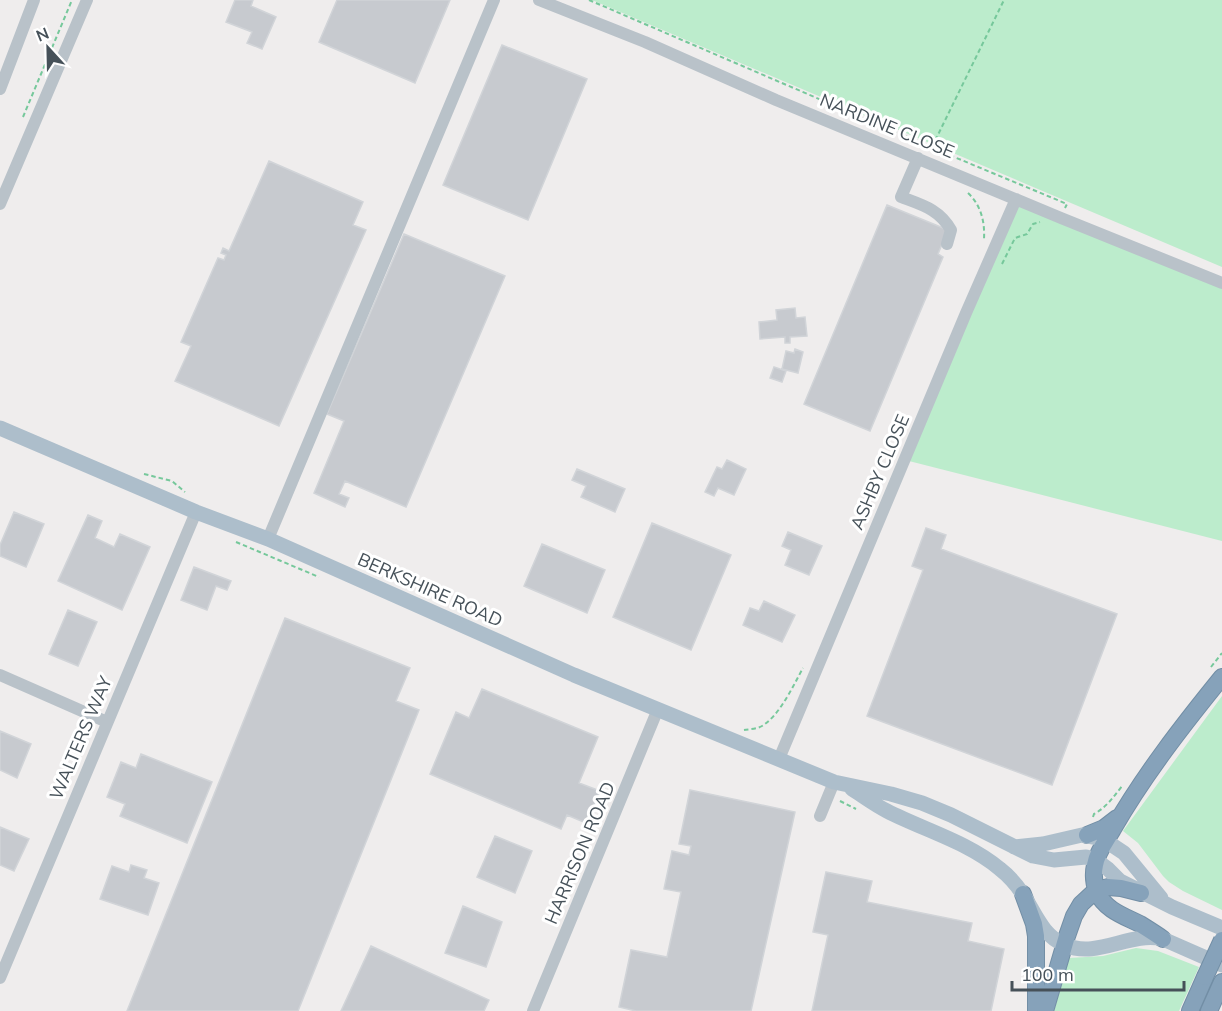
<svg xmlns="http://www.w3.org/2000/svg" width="1222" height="1011" font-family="Mulish,sans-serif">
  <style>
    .green { fill: #bceccc }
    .building { fill: #c7cacf; stroke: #d1d4d8; stroke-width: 1.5 }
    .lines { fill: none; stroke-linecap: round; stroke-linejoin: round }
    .highway-casing { stroke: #728ea5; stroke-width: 18 }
    .path { stroke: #76c89b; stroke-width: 2; stroke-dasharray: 4.5 3; stroke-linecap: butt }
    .minor { stroke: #b9c2c9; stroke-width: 12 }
    .major { stroke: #adbecb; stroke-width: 15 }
    .highway { stroke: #86a2ba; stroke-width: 16 }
    .highway-bridge-casing { stroke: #728ea5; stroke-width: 18; stroke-linecap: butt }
    .highway-bridge { stroke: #86a2ba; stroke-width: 16 }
    .labels { text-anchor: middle; stroke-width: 6; stroke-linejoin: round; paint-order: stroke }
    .street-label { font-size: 18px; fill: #465159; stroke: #fff }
  </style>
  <rect width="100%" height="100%" fill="#efeded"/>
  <!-- green -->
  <path class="green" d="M592 0H1222V267Z
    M1016 199 1222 283V541L905 460Z
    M1222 696V910L1183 891 1169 882 1163 876 1138 843 1123 831Z
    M1136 948 1158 951 1199 967 1179 1011H1054L1069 958 1103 956Z"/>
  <!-- building -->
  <path class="building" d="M235 0H253L251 6 276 17 262 49 247 43 252 32 226 22Z
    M337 0H450L415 83 319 42Z
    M502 45 587 79 528 220 443 185Z
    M269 161 363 202 353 225 366 230 279 426 175 381 191 346 181 342 218 258 224 260 226 255 221 253 223 248 229 251Z
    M887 205 948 230 938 254 943 257 870 431 804 404Z
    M404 234 505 276 406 507 345 481 339 494 349 498 345 507 314 493 344 421 327 414Z
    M795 308 796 318 805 317 807 336 790 337V343H785V337L760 339 759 322 777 320 776 310Z
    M795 349 803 352 798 373 782 369 786 351 794 353Z
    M774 367 786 371 782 382 770 378Z
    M727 460 746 469 734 495 718 488 714 496 705 492 717 467 722 469Z
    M577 469 625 489 615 512 581 497 586 486 572 480Z
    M14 512 44 524 26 567 0 556V545Z
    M88 515 102 521 95 538 114 547 120 534 150 547 122 610 58 581Z
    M652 523 731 555 691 650 613 617Z
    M926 528 946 535 941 549 1117 614 1052 785 867 716 923 570 912 566Z
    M788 532 822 546 809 575 785 565 791 550 782 546Z
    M542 544 605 570 587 613 524 586Z
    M194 567 231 581 227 590 216 586 207 610 181 600Z
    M764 601 795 615 782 642 743 625 750 608 759 611Z
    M68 610 97 622 78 666 49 654Z
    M285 618 410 668 396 701 419 710 298 1011H127Z
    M482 689 598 737 579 783 600 791 586 823 567 815 561 829 430 774 456 712 469 718Z
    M0 731 31 744 17 778 0 770Z
    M141 754 212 782 187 843 120 816 125 804 107 797 121 762 136 768Z
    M690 790 795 812 751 1011H636L619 1007 631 950 667 957 681 892 664 889 672 851 689 855 691 846 679 844Z
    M0 827 29 839 14 871 0 865Z
    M495 836 532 851 515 893 477 877Z
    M131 865 147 870 144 878 159 883 148 915 100 899 112 866 129 872Z
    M826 872 872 881 867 902 972 923 968 941 1004 949 991 1011H812L828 935 813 932Z
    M463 906 502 922 486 967 445 953Z
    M371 946 489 1000 484 1011H341Z"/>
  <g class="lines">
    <!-- highway casing -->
    <g class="highway-casing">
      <path id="highway" d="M1087 835 1104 828 1117 818
        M1023 894 1034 924 1036 936V1011
        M1163 939C1156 934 1148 929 1140 924 1124 916 1105 910 1097 892 1094 884 1093 874 1095 865 1097 852 1107 840 1113 829 1144 775 1183 725 1222 677
        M1045 1011 1067 936 1074 916 1081 904 1095 891 1108 887 1121 888 1141 893
        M1190 1011 1205 977
        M1209 1011 1222 982"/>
    </g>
    <!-- path -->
    <path class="path" d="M589 0 947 154
      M23 117 72 0
      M932 147 1004 0
      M945 158 947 154 1067 204 1065 208
      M968 193C981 205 985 222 984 239
      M1002 264 1015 238 1027 234 1033 224 1040 222
      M144 474 172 481 185 492
      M236 542 319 577
      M1211 667 1222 653
      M744 730C750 729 757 729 762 726 780 715 793 686 803 668
      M840 801 856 809
      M1093 817 1094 814C1107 807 1114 796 1123 785"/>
    <!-- minor -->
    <path class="minor" d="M539 0 645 42 776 100 1061 218 1222 283
      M0 89 34 0
      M918 158 901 197C922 205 939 209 951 230L947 244
      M0 204 87 0
      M268 539 494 0
      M0 675 107 722
      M779 759 966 313 1016 199
      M820 816 834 782
      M0 978 196 512
      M533 1011 658 709"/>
    <!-- major -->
    <path class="major" d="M0 428 196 512 268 539 574 675 834 782 891 794 922 803 951 815 1033 856 1054 860 1086 857 1096 860 1108 869 1120 881 1172 907 1222 928
      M852 789C863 796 875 805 887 811 924 830 968 842 1000 869 1009 876 1016 884 1022 893 1035 912 1042 936 1065 945 1098 959 1130 931 1163 939L1222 965
      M1014 847 1043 844 1082 835 1099 838 1106 841 1124 853 1161 898"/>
    <!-- highway -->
    <use href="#highway" class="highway"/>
    <!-- highway-bridge casing -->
    <g class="highway-bridge-casing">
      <path id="highway-bridge" d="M1205 977 1222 940"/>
    </g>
    <!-- highway-bridge -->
    <use href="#highway-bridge" class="highway-bridge"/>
  </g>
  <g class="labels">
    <!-- street labels -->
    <g class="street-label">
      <text transform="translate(887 126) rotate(22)" y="6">NARDINE CLOSE</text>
      <text transform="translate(880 472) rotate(-67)" y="6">ASHBY CLOSE</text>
      <text transform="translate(430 590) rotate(24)" y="6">BERKSHIRE ROAD</text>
      <text transform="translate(81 738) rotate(-67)" y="6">WALTERS WAY</text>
      <text transform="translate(580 853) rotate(-67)" y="6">HARRISON ROAD</text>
    </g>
  </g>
  <!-- north arrow -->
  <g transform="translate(48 48) rotate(338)" stroke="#ffffff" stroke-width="4.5" paint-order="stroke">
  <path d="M0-4.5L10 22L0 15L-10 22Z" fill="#465159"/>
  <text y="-9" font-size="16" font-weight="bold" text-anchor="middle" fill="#465159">N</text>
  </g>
  <!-- scale -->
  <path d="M1012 981v9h172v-9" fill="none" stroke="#465159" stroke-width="3"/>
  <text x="1021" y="981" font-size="18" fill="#465159" stroke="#ffffff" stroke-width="4.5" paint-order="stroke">100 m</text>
</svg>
